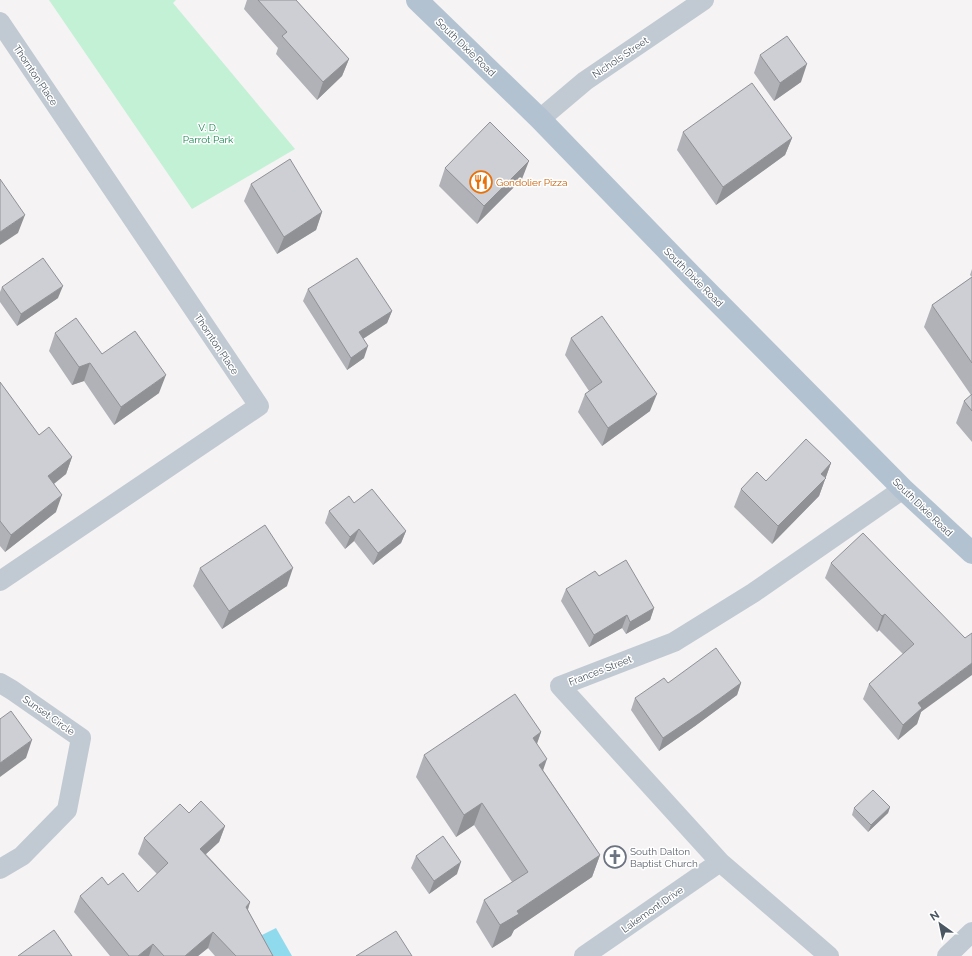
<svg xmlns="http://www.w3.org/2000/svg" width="972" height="956" font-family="Raleway,sans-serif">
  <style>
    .green { fill: #c3f1d5 }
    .water { fill: #90daee }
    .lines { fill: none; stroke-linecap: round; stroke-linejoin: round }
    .street { stroke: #c1cad2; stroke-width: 20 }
    .primary { stroke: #b3c2d1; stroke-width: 22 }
    .wall { fill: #b0b2b7 }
    .shaded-wall { fill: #909195 }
    .building { fill: #cdcfd5; stroke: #909195 }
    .labels { text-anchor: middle; stroke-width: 3; stroke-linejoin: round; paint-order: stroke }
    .street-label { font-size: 10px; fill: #4a5661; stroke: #fff }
    .park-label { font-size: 10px; fill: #17864f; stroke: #fff }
    .food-label { font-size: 10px; fill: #c56008; stroke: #fff; text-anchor: start }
    .worship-label { font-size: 10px; fill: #5b616d; stroke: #fff; text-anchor: start }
  </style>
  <rect width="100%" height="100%" fill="#f5f3f3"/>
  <!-- green -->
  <path class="green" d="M49 0H176L173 3 295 149 192 209Z"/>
  <!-- water -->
  <path class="water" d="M276 928 292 956H270L260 936Z"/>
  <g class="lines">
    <!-- street -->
    <path class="street" d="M0 22 259 406 0 581
      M540 119 585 81 704 0
      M0 683 12 690 81 738 67 810 22 856 0 869
      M584 956 720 862
      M829 956 720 862 560 686 674 642 753 593 903 489
      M947 956 972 932"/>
    <!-- primary -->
    <path class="primary" d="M417 0 540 119 692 276 903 489 972 553"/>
  </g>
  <!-- wall -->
  <path class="wall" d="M247 0H296L349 59 342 76 317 100 276 54 278 48 244 9Z
    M760 55 801 82 774 101 754 73Z
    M683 132 792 138 785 155 716 205 677 150Z
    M445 168 522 179 477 224 439 186Z
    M251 184 322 212 316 230 277 254 244 201Z
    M972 269V442L956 423 964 401 971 395 924 327 932 305 972 277 970 275Z
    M2 287 58 298 17 326 0 302V292Z
    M308 289 392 311 387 323 363 339 364 358 347 370 303 301Z
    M55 333 102 354 159 393 114 425 84 381 72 385 49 351Z
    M571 338 650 411 602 446 578 412 585 394 589 391 565 355Z
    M0 382 39 435 72 457 66 474 54 484 56 512 5 552 0 546Z
    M831 463 819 496 772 544 734 507 741 489 766 481Z
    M354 503 406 531 401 543 373 565 354 541 345 549 325 523 329 511Z
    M831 563 965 638 921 712 917 724 898 740 863 699 869 684 903 654 879 630 877 632 825 578Z
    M200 568 287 586 222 629 193 586Z
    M599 576 654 608 650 620 626 634 622 628 589 647 561 601 566 589Z
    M668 683H741L737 695 695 726 659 751 631 710 635 698Z
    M541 732 537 744 543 770 600 855 592 877 514 930 511 936 492 948 476 922 484 900 512 882 474 825 456 837 416 777 424 755Z
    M890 807 888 813 868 832 852 815 854 808Z
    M189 813 225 826 219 842 206 854 250 902 248 910 273 956H215L208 948 198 956H110L74 912 80 896 108 885 138 892 157 874 138 854 144 838Z
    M416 856 457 874 429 894 411 868Z"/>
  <!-- shaded-wall -->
  <path class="shaded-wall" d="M349 59 342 76 317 100 323 82Z
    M807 64 801 82 774 101 780 83Z
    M792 138 785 155 716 205 723 187Z
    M529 161 522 179 477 224 484 206Z
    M322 212 316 230 277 254 284 237Z
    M25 215 18 233 0 245V232Z
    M63 286 58 298 17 326 21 314Z
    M392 311 387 323 355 344 359 332Z
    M368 346 364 358 347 370 351 358Z
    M90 363 84 381 72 385 79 367Z
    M166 375 159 393 114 425 121 407Z
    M657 394 650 411 602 446 608 428Z
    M72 457 66 474 42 493 48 476Z
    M831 463 819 496 772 544 778 526 821 474Z
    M62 495 56 512 5 552 11 535Z
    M359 529 354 541 345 549 350 537Z
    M406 531 401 543 373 565 378 553Z
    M293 568 287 586 222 629 229 611Z
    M654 608 650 620 626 634 630 622Z
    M885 614 879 630 877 632 882 616Z
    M627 615 622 628 589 647 594 635Z
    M972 663V675L921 712 917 724 898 740 903 725 918 703Z
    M741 683 737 695 695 726 659 751 663 738Z
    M541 732 533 754V738Z
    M32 740 26 758 0 777V763Z
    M547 759 539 782V765Z
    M482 803 474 825 456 837 464 815Z
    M890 807 888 813 868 832 871 825Z
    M225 826 219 842 194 865 200 849Z
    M600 855 592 877 514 930 511 936 492 948 500 925 517 911Z
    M461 862 457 874 429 894 434 881Z
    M250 902 245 918 246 907Z
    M213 932 208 948 198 956H185Z
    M153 944 149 956H138Z"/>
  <!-- building -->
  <path class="building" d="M258 0H296L349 59 323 82 282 36 287 32Z
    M787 36 807 64 780 83 760 55Z
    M752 83 792 138 723 187 683 132Z
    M490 122 529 161 484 206 445 168Z
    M290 159 322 212 284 237 251 184Z
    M0 179 25 215 0 232Z
    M43 258 63 286 21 314 2 287Z
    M357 258 392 311 359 332 368 346 351 358 308 289Z
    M972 277V363L932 305Z
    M602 316 657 394 608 428 585 394 602 382 571 338Z
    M76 318 102 354 135 331 166 375 121 407 90 363 79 367 55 333Z
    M0 382 39 435 49 427 72 457 48 476 62 495 11 535 0 521Z
    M972 394V411L964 401Z
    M806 439 831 463 821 474 826 478 778 526 741 489 757 472 766 481Z
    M372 489 406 531 378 553 359 529 350 537 329 511 349 496 354 503Z
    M265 525 293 568 229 611 200 568Z
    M863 533 965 638 972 633V663L918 703 922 708 903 725 869 684 914 644 885 614 882 616 831 563Z
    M626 560 654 608 630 622 627 615 594 635 566 589 595 571 599 576Z
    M716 648 741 683 700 713 663 738 635 698 664 678 668 683Z
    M515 694 541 732 533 738 547 759 539 765 600 855 517 911 519 914 500 925 484 900 528 872 482 803 464 815 424 755Z
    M11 711 32 740 0 763V719Z
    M873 790 890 807 871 825 854 808Z
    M201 801 225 826 200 849 250 902 246 907 273 956H236L213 932 185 956H164L153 944 138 956H129L80 896 102 877 108 885 123 873 138 892 168 863 144 838 180 804 189 813Z
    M443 836 461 862 434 881 416 856Z
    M54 930 72 956H18Z
    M396 931 412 956H356Z"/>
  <!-- icons -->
  <defs>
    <g id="restaurant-ring" transform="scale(1.15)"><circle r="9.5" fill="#fff" stroke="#e8710a" stroke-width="1.5"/><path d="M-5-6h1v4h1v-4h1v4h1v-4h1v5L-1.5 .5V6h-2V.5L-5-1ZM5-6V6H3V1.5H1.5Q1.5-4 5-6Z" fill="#e8710a"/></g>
    <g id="church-ring" transform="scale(1.15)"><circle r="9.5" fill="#fff" stroke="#6b7280" stroke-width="1.5"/><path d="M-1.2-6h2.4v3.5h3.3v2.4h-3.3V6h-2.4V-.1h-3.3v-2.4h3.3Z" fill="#6b7280"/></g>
  </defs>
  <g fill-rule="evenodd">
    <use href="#restaurant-ring" x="481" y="182"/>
    <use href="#church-ring" x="615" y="857"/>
  </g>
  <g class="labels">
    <!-- street labels -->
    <g class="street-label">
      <text transform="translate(466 47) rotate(44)" y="4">South Dixie Road</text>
      <text transform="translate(620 57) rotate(-34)" y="4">Nichols Street</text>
      <text transform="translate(36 75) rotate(56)" y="4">Thornton Place</text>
      <text transform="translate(694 277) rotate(45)" y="4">South Dixie Road</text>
      <text transform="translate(217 344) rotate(56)" y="4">Thornton Place</text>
      <text transform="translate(923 507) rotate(44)" y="4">South Dixie Road</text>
      <text transform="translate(600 670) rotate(-21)" y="4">Frances Street</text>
      <text transform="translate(49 715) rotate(35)" y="4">Sunset Circle</text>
      <text transform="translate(652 909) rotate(-35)" y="4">Lakemont Drive</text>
    </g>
    <!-- park labels -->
    <g class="park-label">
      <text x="208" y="131">V. D.<tspan x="208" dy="12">Parrot Park</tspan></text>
    </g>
    <!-- food labels -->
    <g class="food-label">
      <text x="496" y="186">Gondolier Pizza</text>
    </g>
    <!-- worship labels -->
    <g class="worship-label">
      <text x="630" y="855">South Dalton<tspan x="630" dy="12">Baptist Church</tspan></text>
    </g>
  </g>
  <!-- north arrow -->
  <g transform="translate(940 924) rotate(327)" stroke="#ffffff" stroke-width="3" paint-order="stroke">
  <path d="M0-3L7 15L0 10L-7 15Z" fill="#4a5661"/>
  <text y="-6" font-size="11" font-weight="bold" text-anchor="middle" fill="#4a5661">N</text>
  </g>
</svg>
